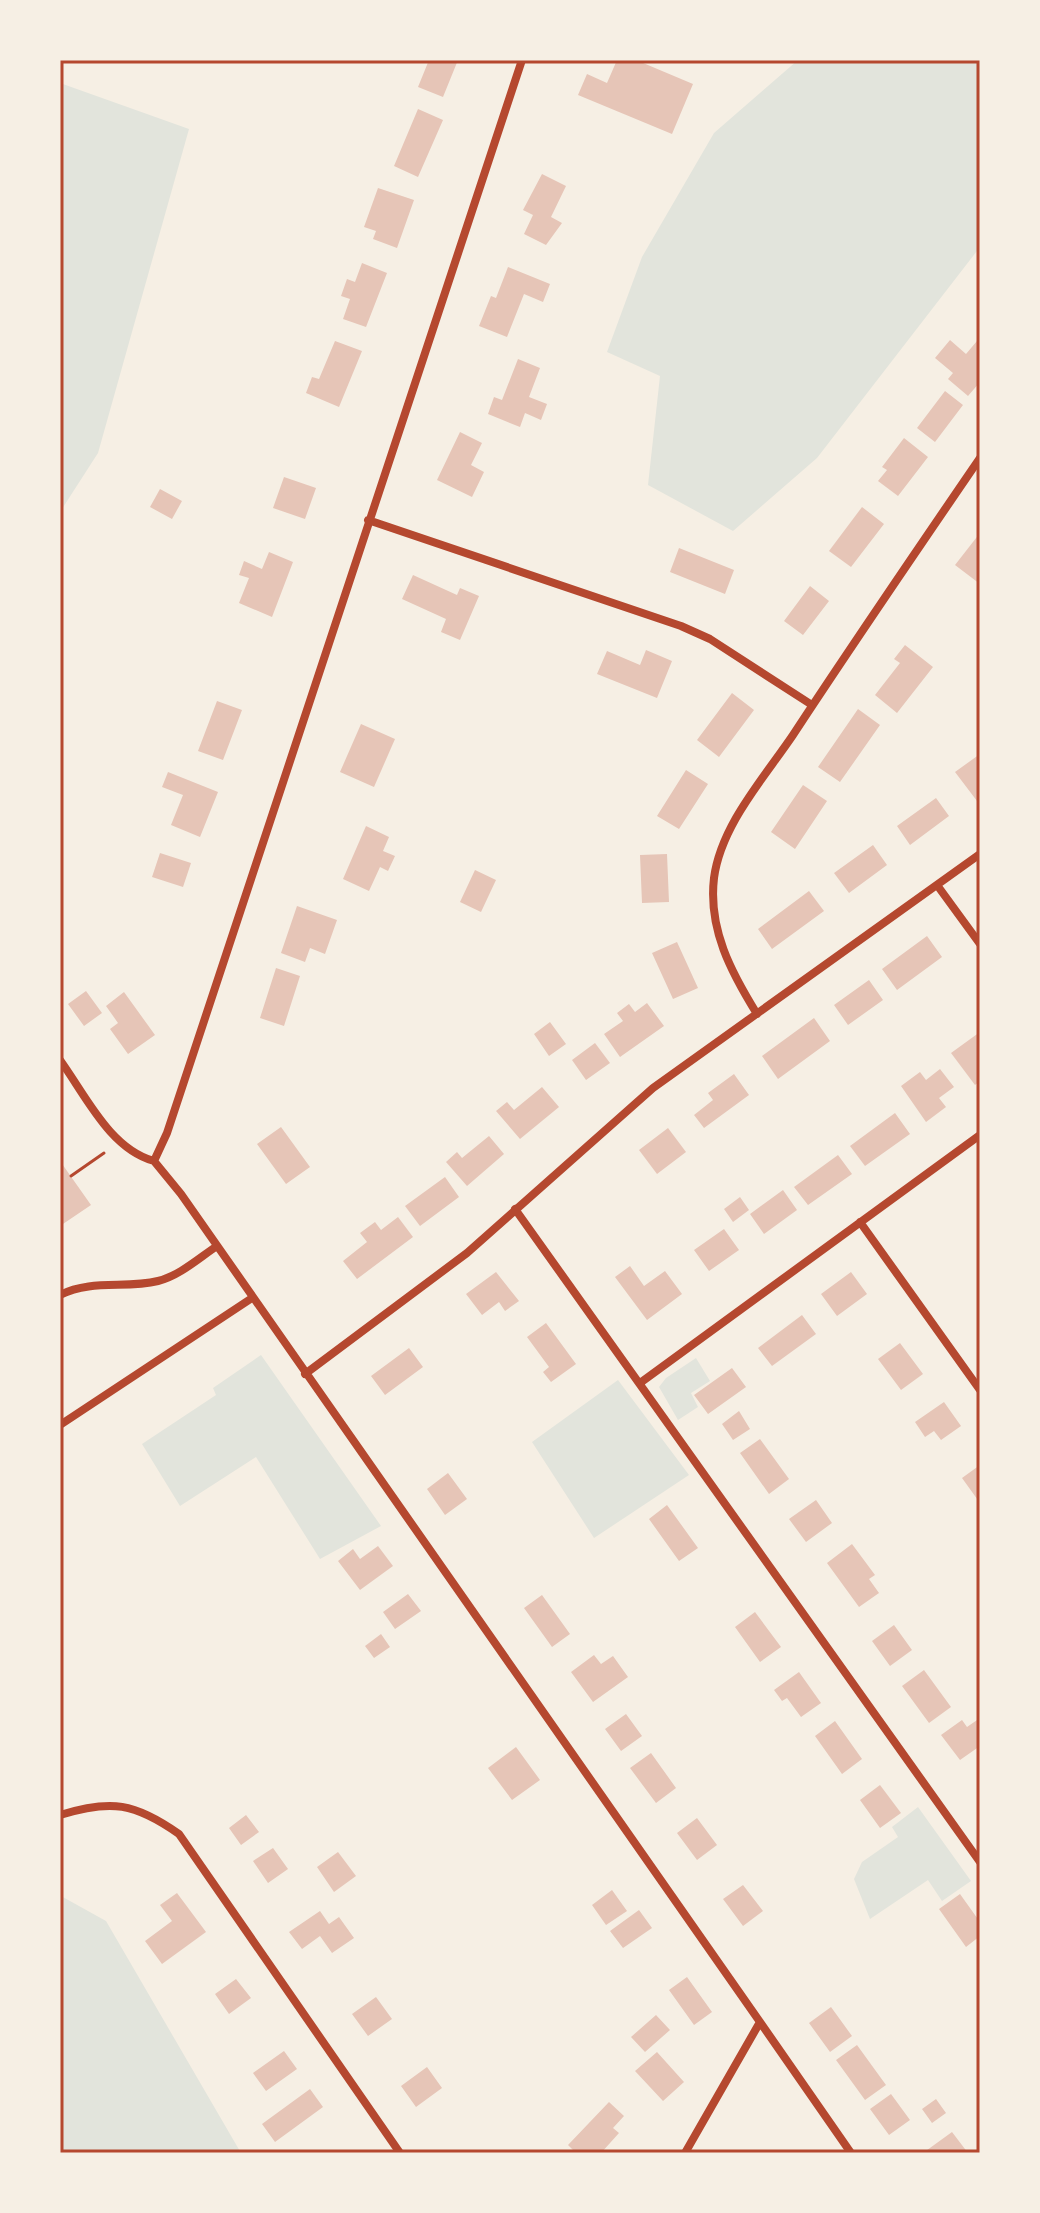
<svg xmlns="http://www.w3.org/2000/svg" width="1040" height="2213" font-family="'Exo 2',sans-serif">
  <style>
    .green { fill: #e2e4dc }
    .building { fill: #e6c5b7 }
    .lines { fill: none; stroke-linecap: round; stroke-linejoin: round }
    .path { stroke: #b5482f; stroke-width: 3 }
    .minor { stroke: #b5482f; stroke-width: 8 }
    .neatline { fill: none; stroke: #b5482f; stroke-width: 3 }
  </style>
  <rect width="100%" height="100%" fill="#f6efe4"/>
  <!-- green -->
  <path class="green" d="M798 60H980V247L817 458 733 531 648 485 660 376 607 352 642 257 714 133Z
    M60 83 189 129 98 453 60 512Z
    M261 1355 381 1526 320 1559 256 1457 180 1506 142 1444 216 1395 213 1388Z
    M696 1358 710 1381 691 1393 698 1407 678 1420 659 1387 666 1378Z
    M618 1380 689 1475 594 1538 532 1442Z
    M918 1807 971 1881 942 1901 928 1880 870 1919 854 1879 862 1862 898 1837 892 1827Z
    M61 1896 106 1921 241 2153H60Z"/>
  <!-- building -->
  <path class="building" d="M429 60H458L443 97 418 87Z
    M617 60H636L693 84 672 134 578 95 587 74 607 83Z
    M418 109 443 120 418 177 394 166Z
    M542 174 566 186 551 217 562 223 546 245 524 234 533 215 523 210Z
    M378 188 414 200 397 248 373 239 376 231 364 227Z
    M362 263 387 273 366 327 343 319 350 299 341 296 347 279 355 282Z
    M508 267 550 284 543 302 524 294 507 337 479 326 491 296 496 298Z
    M950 340 966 354 977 341 980 344V382L968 396 948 379 953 373 935 358Z
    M335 341 362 351 339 407 306 393 312 377 319 379Z
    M518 359 540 368 529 397 547 404 541 420 525 413 520 427 488 414 494 397 502 400Z
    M945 391 963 405 935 442 917 428Z
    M460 432 482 443 471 465 484 472 472 497 437 480Z
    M904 438 928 457 898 496 878 481 887 470 882 467Z
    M284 477 316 488 305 519 273 508Z
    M160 489 182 501 172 519 150 507Z
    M862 507 884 524 851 567 829 551Z
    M980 533V584L955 565Z
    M679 548 734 570 725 594 670 572Z
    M269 552 293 562 272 617 239 603 249 578 239 575 244 561 262 569Z
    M413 575 457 595 460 588 479 596 460 640 441 632 446 619 402 599Z
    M810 586 829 601 803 635 784 621Z
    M905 645 933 667 897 713 875 695 900 663 894 659Z
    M646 650 672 661 657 698 597 674 607 651 640 665Z
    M732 693 754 710 719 757 697 740Z
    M217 701 242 710 223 760 198 751Z
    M858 709 880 725 840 782 818 767Z
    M361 724 395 739 374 787 340 772Z
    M980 754V799L977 801 955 772Z
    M686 770 708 784 679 829 657 816Z
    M168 772 218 792 200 837 171 825 183 795 162 787Z
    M803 785 827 801 795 849 771 832Z
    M936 798 949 816 910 845 897 826Z
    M366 826 389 837 383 851 395 856 388 871 380 867 369 891 343 879Z
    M873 845 887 865 849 893 834 873Z
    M160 853 191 863 183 887 152 877Z
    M667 854 669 902 642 903 640 855Z
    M475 870 496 880 481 912 460 902Z
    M809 891 824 911 772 949 758 929Z
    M297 906 337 920 325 954 310 948 305 962 281 953Z
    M927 936 942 957 897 990 882 969Z
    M677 942 698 988 673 999 652 953Z
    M276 968 300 976 284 1026 260 1018Z
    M869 980 883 1000 848 1025 834 1005Z
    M86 991 102 1013 84 1026 68 1004Z
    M124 992 155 1035 128 1054 110 1029 118 1023 106 1006Z
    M647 1003 664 1026 620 1057 604 1034 623 1021 617 1013 629 1004 635 1012Z
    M814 1018 830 1041 778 1079 762 1056Z
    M550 1022 566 1044 549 1056 534 1034Z
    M980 1032V1081L975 1085 951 1053Z
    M595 1043 610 1063 586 1080 572 1060Z
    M940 1069 954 1087 939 1098 946 1107 926 1122 901 1086 920 1072 926 1080Z
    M734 1074 749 1095 704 1128 694 1115 713 1100 708 1093Z
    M542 1087 559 1107 520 1139 496 1111 507 1102 514 1110Z
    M895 1113 910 1134 865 1166 850 1146Z
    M281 1127 310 1167 286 1184 257 1144Z
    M668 1128 686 1152 657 1174 639 1150Z
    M489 1136 504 1154 467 1186 446 1162 457 1152 462 1158Z
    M838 1155 852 1174 808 1205 794 1187Z
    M60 1161 91 1205 60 1226Z
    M445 1177 459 1197 420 1226 405 1206Z
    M783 1190 797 1210 764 1234 750 1214Z
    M740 1197 749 1210 733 1222 724 1209Z
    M398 1217 413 1237 357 1279 343 1261 367 1242 360 1233 375 1222 381 1230Z
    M724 1229 739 1250 709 1271 694 1250Z
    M630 1266 644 1286 665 1271 682 1294 647 1320 615 1277Z
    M496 1272 519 1301 505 1311 499 1302 482 1315 466 1294Z
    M851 1272 867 1294 837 1316 821 1294Z
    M802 1315 816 1334 772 1366 758 1348Z
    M546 1323 576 1364 551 1382 543 1372 549 1367 527 1337Z
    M900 1343 923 1374 901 1390 878 1359Z
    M409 1348 423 1367 385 1395 371 1376Z
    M732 1368 746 1387 708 1414 694 1395Z
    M944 1402 961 1426 941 1440 934 1431 925 1437 915 1422Z
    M739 1411 750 1429 733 1440 722 1424Z
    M760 1439 789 1479 769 1494 740 1453Z
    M980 1465V1503L962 1478Z
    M448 1473 467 1499 445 1515 427 1489Z
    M816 1500 832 1523 806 1542 789 1519Z
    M667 1505 698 1548 679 1561 649 1519Z
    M852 1544 875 1575 869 1579 879 1593 859 1607 827 1563Z
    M378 1546 393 1566 360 1590 338 1561 353 1549 360 1559Z
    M408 1594 421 1611 395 1629 383 1612Z
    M542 1595 570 1634 552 1647 524 1608Z
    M755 1612 781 1647 760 1662 735 1627Z
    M894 1625 912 1650 890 1666 872 1641Z
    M381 1634 390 1647 374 1658 365 1646Z
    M594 1655 601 1664 613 1656 628 1677 593 1702 571 1672Z
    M924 1670 951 1707 929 1723 902 1686Z
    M799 1672 821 1703 801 1717 787 1698 782 1701 774 1690Z
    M626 1714 642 1736 621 1751 605 1729Z
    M980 1718V1746L960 1760 941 1735 962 1720 967 1727Z
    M835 1721 862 1759 842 1774 815 1736Z
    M516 1747 540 1780 512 1800 488 1768Z
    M651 1753 676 1788 656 1803 630 1768Z
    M880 1785 901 1813 880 1828 860 1800Z
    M246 1815 259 1832 241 1845 229 1828Z
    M697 1818 717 1845 697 1860 677 1833Z
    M273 1848 288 1869 268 1883 253 1861Z
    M338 1852 356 1876 334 1892 317 1867Z
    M743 1885 763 1911 743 1926 723 1899Z
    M612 1890 627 1911 606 1925 592 1905Z
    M177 1893 206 1932 162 1964 145 1941 172 1921 160 1905Z
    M960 1894 980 1922V1936L966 1947 939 1909Z
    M639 1910 652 1928 623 1948 610 1931Z
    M320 1911 329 1924 339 1917 354 1938 332 1953 320 1936 302 1949 289 1932Z
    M687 1977 712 2012 694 2025 669 1990Z
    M236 1979 251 1998 229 2014 215 1994Z
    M376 1997 392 2019 368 2036 352 2014Z
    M831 2007 852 2036 830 2052 809 2023Z
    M656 2015 670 2030 645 2052 631 2037Z
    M857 2045 886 2085 865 2100 836 2060Z
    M284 2051 297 2069 266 2091 253 2073Z
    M657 2052 684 2082 663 2101 635 2071Z
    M427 2067 442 2088 416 2107 401 2086Z
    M310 2089 323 2107 275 2142 262 2124Z
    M891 2094 910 2120 889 2135 870 2109Z
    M936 2099 946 2113 932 2123 922 2109Z
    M609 2102 624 2116 613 2128 619 2133 601 2153H576L568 2145Z
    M952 2132 968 2153H923Z"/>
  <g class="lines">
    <!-- path -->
    <path class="path" d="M71 1176 104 1153"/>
    <!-- minor -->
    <path class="minor" d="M368 520 681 626 710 639 812 705
      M937 885 980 944
      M757 1014C731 972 708 929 714 878 721 825 764 778 793 735 854 642 917 550 980 458
      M60 1060C86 1096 110 1149 154 1161
      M154 1161 181 1194 760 2022 685 2153
      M154 1161 167 1133 522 60
      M515 1209 980 1862
      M860 1222 980 1390
      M60 1295C92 1279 125 1289 158 1281 179 1276 199 1258 217 1246
      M305 1374 467 1253 653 1088 980 854
      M640 1383 980 1135
      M60 1425 252 1298
      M60 1815C111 1799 135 1803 179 1834L400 2153
      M760 2022 851 2153"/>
  </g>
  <!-- border -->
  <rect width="1040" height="2213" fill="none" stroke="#f6efe4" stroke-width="124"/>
  <rect x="62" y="62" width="916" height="2089" class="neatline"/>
</svg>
